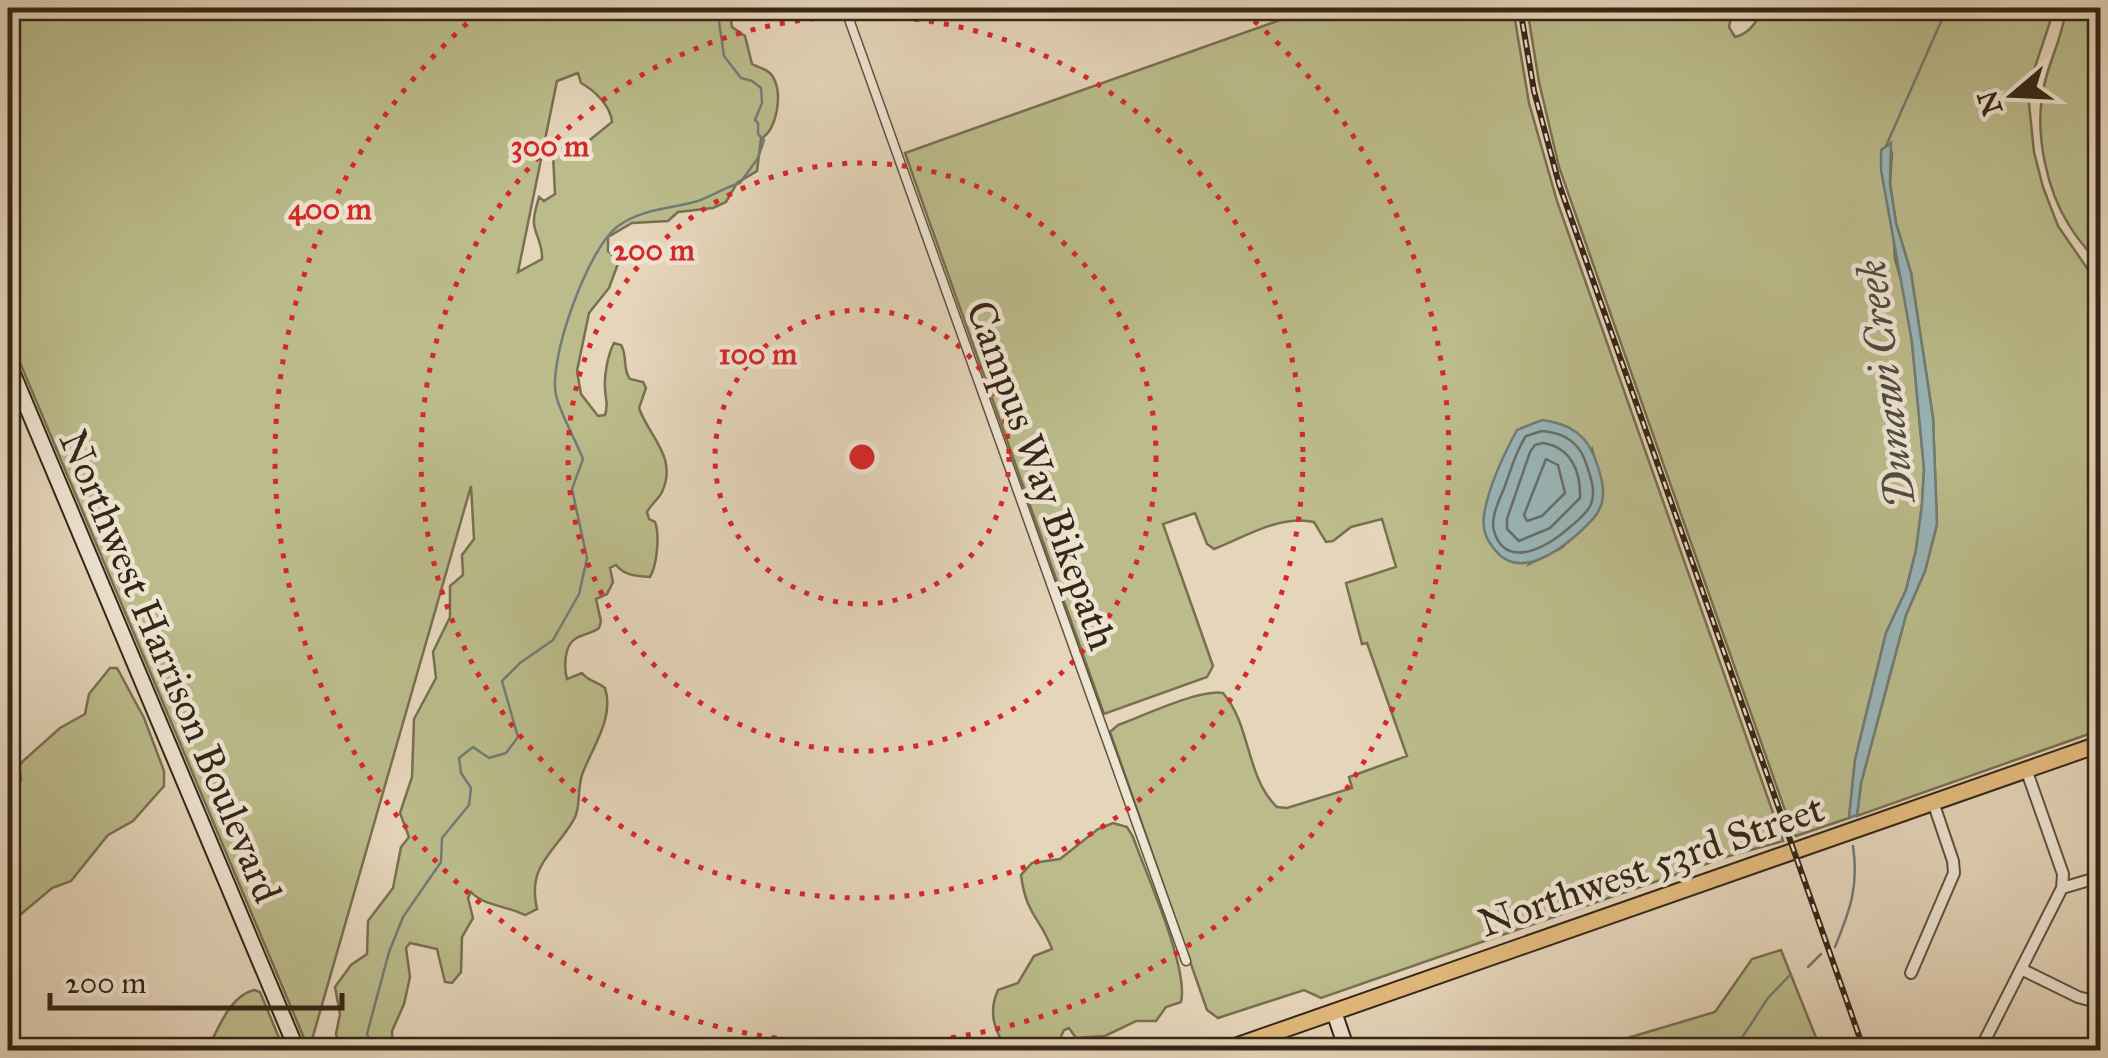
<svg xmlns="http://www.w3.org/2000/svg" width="2108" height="1058" font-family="'IM FELL Great Primer',serif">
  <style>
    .green { fill: #bbbb8b; stroke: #787051; stroke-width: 2.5; fill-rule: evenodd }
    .water { fill: #99b6b9; stroke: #717c78; stroke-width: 2.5 }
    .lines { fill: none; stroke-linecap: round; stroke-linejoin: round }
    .shore { stroke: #686e68; stroke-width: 2.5 }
    .stream { stroke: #717c78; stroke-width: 2.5 }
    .pedestrian-casing { stroke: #625240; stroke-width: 11 }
    .minor-casing { stroke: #625240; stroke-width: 14 }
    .secondary-casing { stroke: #362617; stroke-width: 18 }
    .primary-casing { stroke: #362617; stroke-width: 19 }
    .pedestrian { stroke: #eee4d2; stroke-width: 8 }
    .minor { stroke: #eee4d2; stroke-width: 10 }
    .secondary { stroke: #eee4d2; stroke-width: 14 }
    .primary { stroke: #e2ba7d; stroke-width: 15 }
    .rail-casing { stroke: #362617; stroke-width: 6 }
    .rail { stroke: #eee4d2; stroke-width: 2.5; stroke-dasharray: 8; stroke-linecap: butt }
    .ring { fill: none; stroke: #d62828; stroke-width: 5; stroke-dasharray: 5 10 }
    .labels { text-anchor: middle; stroke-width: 9; stroke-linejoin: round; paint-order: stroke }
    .street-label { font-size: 40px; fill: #362617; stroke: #eee4d2 }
    .water-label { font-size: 42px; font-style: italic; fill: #4f4a40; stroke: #eee4d2 }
    .centre { fill: #d62828; stroke: #eee4d2; stroke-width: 5 }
    .ring-label { font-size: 30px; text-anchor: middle; font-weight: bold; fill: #d62828; stroke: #eee4d2; stroke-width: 9; stroke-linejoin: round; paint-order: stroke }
  </style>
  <rect width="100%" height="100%" fill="#e5d5ba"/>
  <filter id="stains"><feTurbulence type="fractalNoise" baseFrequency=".002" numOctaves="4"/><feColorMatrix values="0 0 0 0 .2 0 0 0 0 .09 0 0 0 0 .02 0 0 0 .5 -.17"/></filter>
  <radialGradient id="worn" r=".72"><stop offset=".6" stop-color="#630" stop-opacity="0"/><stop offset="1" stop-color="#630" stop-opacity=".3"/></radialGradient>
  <!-- green -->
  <path class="green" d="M8 8H729L732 27 745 36 752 64C759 68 769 69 773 77 783 94 777 129 761 139L757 171 737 183 726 202 713 208 678 212 668 221 632 223 608 237V251L619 261 609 288 589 313 577 371 581 394 598 416 605 415C609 404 605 399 605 388 604 375 608 354 614 343L621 345C628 356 622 369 630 379L643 382 646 388 639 408C649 437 678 457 662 492 658 500 651 504 647 512L649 519 655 522C660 535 657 565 650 577 637 576 625 576 616 565L610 568 613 582 607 594 596 599 601 621 599 628C591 634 582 634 575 639 564 646 564 668 567 679L582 673C589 682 597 681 605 688 615 718 591 749 582 775 577 790 581 809 573 821 553 854 527 866 537 909L525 915C507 906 484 906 471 892L468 898 473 918 462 937 461 972 452 983 445 982 437 949 410 943 406 948 410 977 404 1004 392 1031 393 1050H341L336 1034 340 1014 335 987 351 965 367 954 368 921 393 888 401 847 409 837 400 813 412 777 414 719 436 678 433 652 450 617V586L463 575 462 555 474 539 471 486 309 1050 8 334ZM578 73 581 83C594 90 611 106 612 122L586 143 563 145 553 154 555 194 544 201 539 197C537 205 533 215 534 224 536 237 543 245 542 259L518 272 557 81Z
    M1314 8H1513L1529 103 1557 201 1783 841 1729 856 1321 998 1304 990 1218 1018 1207 1010 1110 732 1118 725C1143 716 1199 689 1223 693 1251 725 1246 778 1277 807L1287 808 1352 788 1349 777 1407 756 1367 643 1362 644 1346 583 1396 567 1382 519 1351 527 1333 541 1326 542 1314 522C1281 514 1245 537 1214 549L1207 544 1195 513 1163 524 1213 666 1207 677 1104 714 905 153ZM1592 449 1602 484 1563 547 1529 564Z
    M1527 8H1733L1729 27 1735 37C1749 34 1758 20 1763 8L2048 10 2050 22 2035 67 2029 104 2034 152 2043 187 2058 226 2100 287V730L1857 816 1861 783 1906 615 1925 571 1937 524 1933 418 1911 273 1896 223 1890 184 1892 153 1887 144 1895 259 1905 294 1912 342 1924 469 1922 505 1916 550 1906 590 1886 633 1855 760 1849 818 1796 836 1793 833 1559 167 1539 82Z
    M2066 8H2100V269C2092 253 2078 241 2069 225 2047 191 2036 137 2042 97 2046 65 2063 39 2066 8Z
    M110 668H117L144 718 164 771V786L133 821 108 835 71 881 52 888 8 925V787L17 785 21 780 19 766 23 761 60 728 85 714 89 694Z
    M1113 823 1127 827 1133 837C1146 874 1189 968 1181 1002L1166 1007 1156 1021H1136L1105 1036 1076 1038 1069 1028 1064 1030 1055 1050H1008C994 1031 988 1012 998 990L1018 983 1034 956 1052 949C1040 917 1026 915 1021 875L1032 863 1060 859 1098 829Z
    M1781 950 1821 1050H1587L1715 1012 1752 959Z
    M254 990 260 992 284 1050H207C218 1030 229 996 254 990Z"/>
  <!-- water -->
  <path class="water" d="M1891 143 1890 184 1896 223 1911 273 1933 418 1937 524 1925 571 1906 615 1861 783 1857 815 1849 818 1855 760 1886 633 1906 590 1916 550 1922 505 1924 469 1912 342 1881 170V150Z
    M1542 420C1571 424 1588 435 1597 464 1601 476 1605 489 1602 502 1599 515 1589 523 1580 532 1558 552 1519 580 1495 550 1486 539 1482 530 1484 515 1488 488 1504 454 1517 430Z"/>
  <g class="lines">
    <!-- shore -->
    <path class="shore" d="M1542 431C1566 433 1580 443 1587 466 1591 478 1596 492 1591 504 1587 514 1577 521 1570 527 1551 545 1506 572 1494 531 1490 517 1500 499 1505 486 1511 469 1516 451 1526 436Z
      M1543 443C1571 447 1581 472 1580 498L1550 528 1519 541 1507 529V519L1530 452 1535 445Z
      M1546 459 1558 465 1565 493 1542 516 1527 521 1524 515Z"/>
    <!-- stream -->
    <path class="stream" d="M1886 146 1947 8
      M1835 947C1850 910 1859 887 1853 846
      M1808 967 1821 954
      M375 1050 367 1034 389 952 403 917 441 862 442 838 469 805 471 788 461 773 459 758 473 747 489 758 506 753 518 737 502 681 520 663 553 640 579 594 587 558 572 489 583 459C575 438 561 416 556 395 548 359 588 248 618 226 644 208 671 209 698 201 713 196 725 187 740 183L758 158 764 140 758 134V123L755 120 762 103 761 88 752 81 741 78 724 56 717 8
      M1734 1050 1768 998 1790 975"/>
    <!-- pedestrian casing -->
    <g class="pedestrian-casing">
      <path id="pedestrian" d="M845 8 1186 961"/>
    </g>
    <!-- minor casing -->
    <g class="minor-casing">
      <path id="minor" d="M2062 888 2100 877
        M2021 969 2078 997 2100 1003
        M1911 973 1954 873 1953 861 1933 802
        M1980 1050 2062 888 2063 874 2026 769"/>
    </g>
    <!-- secondary casing -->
    <g class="secondary-casing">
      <path id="secondary" d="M8 362 297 1050
        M1334 1012 1347 1050"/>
    </g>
    <!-- primary casing -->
    <g class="primary-casing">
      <path id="primary" d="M1225 1050 2100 744"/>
    </g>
    <!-- pedestrian -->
    <use href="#pedestrian" class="pedestrian"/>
    <!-- minor -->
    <use href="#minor" class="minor"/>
    <!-- secondary -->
    <use href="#secondary" class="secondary"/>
    <!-- primary -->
    <use href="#primary" class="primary"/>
    <!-- rail casing -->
    <g class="rail-casing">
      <path id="rail" d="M1520 8 1534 91 1559 184 1864 1050"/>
    </g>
    <!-- rail -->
    <use href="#rail" class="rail"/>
  </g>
  <!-- distance rings -->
  <g class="ring">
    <circle cx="862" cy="457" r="147"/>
    <circle cx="862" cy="457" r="294"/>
    <circle cx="862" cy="457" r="441"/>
    <path d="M1243 11A587 587 0 1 1 481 11"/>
  </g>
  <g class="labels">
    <!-- street labels -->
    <g class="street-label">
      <text transform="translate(1042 475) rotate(70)" y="14">Campus Way Bikepath</text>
      <text transform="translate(171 666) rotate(67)" y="14">Northwest Harrison Boulevard</text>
      <text transform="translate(1651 865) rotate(-19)" y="14">Northwest 53rd Street</text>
    </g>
    <!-- water labels -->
    <g class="water-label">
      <text transform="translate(1885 384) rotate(-97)" y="15">Dunawi Creek</text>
    </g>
  </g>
  <circle cx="862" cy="457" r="15" class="centre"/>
  <g class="ring-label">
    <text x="550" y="156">300 m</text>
    <text x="330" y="219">400 m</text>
    <text x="654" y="260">200 m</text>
    <text x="758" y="364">100 m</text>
  </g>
  <!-- margin -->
  <rect width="2108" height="1058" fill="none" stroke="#e5d5ba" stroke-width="40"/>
  <rect x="10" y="10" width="2088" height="1038" fill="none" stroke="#362617" stroke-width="5"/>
  <rect x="20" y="20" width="2068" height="1018" fill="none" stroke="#362617" stroke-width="2.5"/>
  <!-- north arrow -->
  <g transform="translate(2013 95) rotate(251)" stroke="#eee4d2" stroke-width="8" paint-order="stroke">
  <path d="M0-8L18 38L0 25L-18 38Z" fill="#362617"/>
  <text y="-15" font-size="28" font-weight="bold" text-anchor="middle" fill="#362617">N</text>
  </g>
  <!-- scale -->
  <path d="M50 993v15h292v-15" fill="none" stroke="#362617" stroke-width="5"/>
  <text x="65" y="993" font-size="30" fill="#362617" stroke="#eee4d2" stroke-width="8" paint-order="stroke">200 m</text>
  <rect width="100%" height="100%" filter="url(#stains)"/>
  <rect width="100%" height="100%" fill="url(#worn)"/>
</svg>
